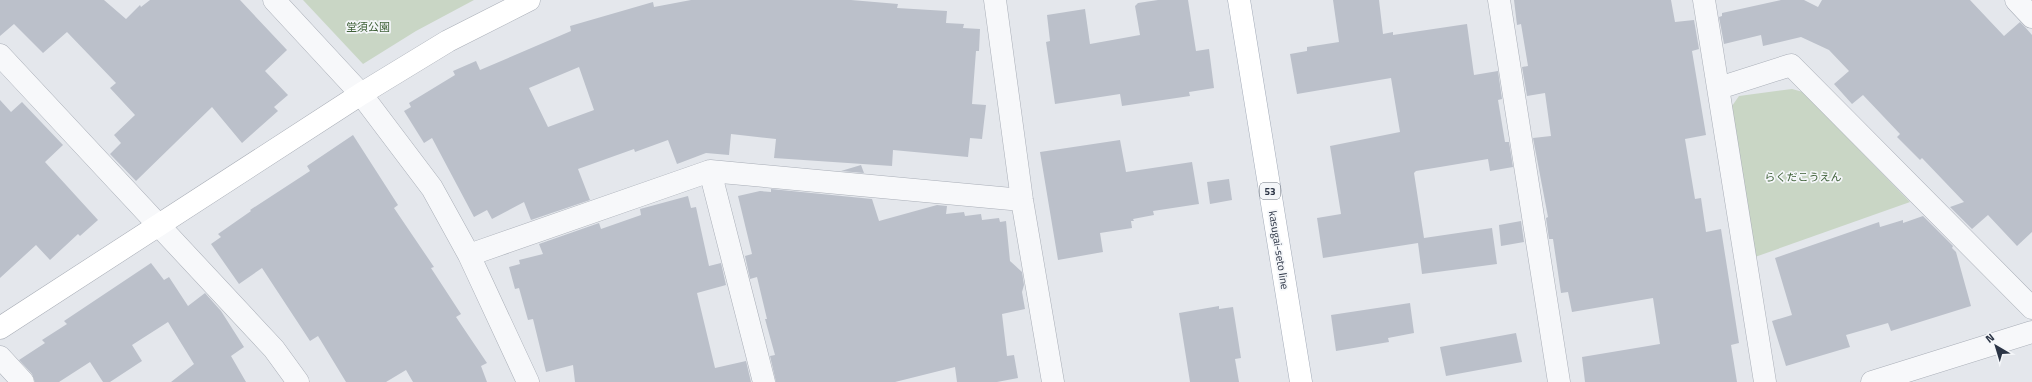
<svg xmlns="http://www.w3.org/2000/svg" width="2032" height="382" font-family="'Titillium Web','Noto Sans JP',sans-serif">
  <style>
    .green { fill: #c9d6c5 }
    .building { fill: #bbc0ca; fill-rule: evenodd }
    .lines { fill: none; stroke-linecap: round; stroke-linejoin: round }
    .street-casing { stroke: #a9aeb7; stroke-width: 23 }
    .secondary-casing { stroke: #a9aeb7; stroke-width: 23 }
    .primary-casing { stroke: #a3abb8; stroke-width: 23 }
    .street { stroke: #f7f8fa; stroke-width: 22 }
    .secondary { stroke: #fff; stroke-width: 22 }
    .primary { stroke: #fff; stroke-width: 22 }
    .labels { text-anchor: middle; stroke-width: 3.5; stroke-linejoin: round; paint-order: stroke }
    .shield { fill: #f4f6f9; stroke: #676e7b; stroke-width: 1 }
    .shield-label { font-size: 10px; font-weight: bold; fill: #2b3445 }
    .park-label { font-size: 11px; fill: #3f6138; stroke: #f4f6f9 }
    .street-label { font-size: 11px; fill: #2b3445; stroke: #f4f6f9 }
  </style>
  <rect width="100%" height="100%" fill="#e4e7ec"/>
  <!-- green -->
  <path class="green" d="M303 0H474L416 31 363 64Z
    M1792 89 1803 92 1910 202 1755 257 1732 106 1739 96Z"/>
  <!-- building -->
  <path class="building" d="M0 0H104L126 19 140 5 141 7 150 0H240L287 50 265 71 288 95 274 107 278 111 242 143 212 107 136 181 110 154 121 143 114 135 135 115 110 88 116 83 67 32 43 53 14 24 0 36Z
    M691 0H851L898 4 897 8 947 11 946 23 964 24 963 28 980 29 979 51H976L972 104 986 105 982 139 970 138 968 157 893 150 892 166 774 158 776 139 731 134 729 155 706 153 677 164 668 140 635 152 634 149 578 169 590 200 531 220 524 202 492 219 487 210 474 217 432 138 424 143 404 111 411 107 409 103 455 75 453 71 476 61 480 70 571 31 570 26 653 2 654 7ZM579 67 594 110 548 127 529 88Z
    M1158 0H1188L1196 51 1209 49 1214 88 1189 92 1190 96 1122 106 1120 94 1055 104 1046 42 1050 41 1047 15 1085 9 1090 44 1140 35 1135 6 1138 3Z
    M1333 0H1379L1383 34 1393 32V35L1467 24 1474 75 1498 71 1502 99 1498 100 1505 142H1509L1513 167 1490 171 1488 159 1416 171 1414 173 1424 238 1492 228 1497 264 1422 274 1418 243 1323 258 1317 218 1341 214 1330 146 1400 132 1391 78 1297 94 1290 54 1307 51V47L1339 42Z
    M1514 0H1671L1675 22 1694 20 1699 49 1692 51 1706 135 1685 139 1695 199 1701 198 1706 232 1721 229 1739 343 1731 345 1737 382H1585L1582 357 1660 344 1653 298 1572 312 1568 292 1561 293 1553 239H1549L1546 218 1548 217 1533 138 1551 136 1545 93 1527 96 1522 67 1528 66 1521 24 1517 25Z
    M1781 0H1804L1818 7 1822 0H1970L2004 36 2020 22 2025 27 2032 35V232L2017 246 1988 215 1972 229 1950 207 1964 202 1922 158 1920 160 1897 137 1900 134 1863 95 1852 104 1834 84 1849 71 1829 50 1801 37 1763 46 1761 35 1724 44 1719 17 1722 16V13Z
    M0 100 11 112 22 102 63 145 45 162 98 220 80 236 78 234 50 260 36 245 0 278Z
    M353 135 398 205 394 208 434 267 431 268 461 314 456 317 487 363 481 366 487 382H413L406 370 386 382H346L318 336 310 341 262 268 239 284 211 244 221 237 218 234 251 211 250 210 310 171 307 166Z
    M1120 140 1126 172 1192 162 1199 204 1153 211 1154 215 1133 219 1134 221H1131L1132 228 1100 233 1103 252 1058 260 1040 152Z
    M861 165 864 173 841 171Z
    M1229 179 1232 200 1210 204 1207 182Z
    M771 189 872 199 879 221 937 205 947 206 946 214 964 212 965 216 981 214 982 220 999 218 1000 222 1006 221 1010 261 1022 272 1024 285 1022 292 1025 309 1002 314 1007 356 1014 355 1018 378 997 382H957L955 367 895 382H776L770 356 775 355 765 319H767L757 277 750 279 745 256 752 254 738 196 760 191 771 192Z
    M688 196 691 208 696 207 709 266 721 263 726 285 697 293 715 368 746 361 751 382H575L573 365 546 372 533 319 528 320 519 288 515 289 509 267 520 264 519 260 543 254 539 244 599 223 601 229 641 215 640 209Z
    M1923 216 1953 246 1952 248 1956 252 1971 306 1891 331 1888 323 1846 335 1850 347 1786 366 1772 321 1792 315 1775 258 1879 222 1880 227 1903 220V223Z
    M1521 221 1524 242 1501 246 1499 225Z
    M151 263 164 280 169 277 188 306 205 293 221 311 244 347 231 356 246 382H171L194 364 168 322 132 345 142 361 110 382H103L90 362 59 382H35L32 374 19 360 45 343 42 340 67 324 64 321Z
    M1410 303 1414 333 1388 338 1389 342 1336 351 1331 315Z
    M1219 306V309L1233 307 1241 358 1235 359 1239 382H1190L1179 313Z
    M1516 333 1522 362 1446 376 1440 347Z"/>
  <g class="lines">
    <!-- street casing -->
    <g class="street-casing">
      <path id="street" d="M274 0 361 94 432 188 469 255 528 382
        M995 0 1022 200 1053 382
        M1499 0 1559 382
        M1704 0 1765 382
        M2016 0 2032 17
        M0 55 274 349 298 382
        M1719 88 1791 65 2032 308
        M710 171 764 382
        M469 255 710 171 1022 200
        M0 357 23 382
        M1872 382 2032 332"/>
    </g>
    <!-- secondary casing -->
    <g class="secondary-casing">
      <path id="secondary" d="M0 328 361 94 448 41 529 0"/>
    </g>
    <!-- primary casing -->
    <g class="primary-casing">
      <path id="primary" d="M1239 0 1301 382"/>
    </g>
    <!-- street -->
    <use href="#street" class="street"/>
    <!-- secondary -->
    <use href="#secondary" class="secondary"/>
    <!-- primary -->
    <use href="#primary" class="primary"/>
  </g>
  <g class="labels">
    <!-- shield labels -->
    <rect class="shield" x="1260" y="183" width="20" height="16" rx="3"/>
    <g class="shield-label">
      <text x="1270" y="195">53</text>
    </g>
    <!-- park labels -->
    <g class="park-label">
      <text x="368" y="31">堂須公園</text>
      <text x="1803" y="181">らくだこうえん</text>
    </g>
    <!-- street labels -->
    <g class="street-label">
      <text transform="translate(1279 250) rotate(81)" y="4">kasugai-seto line</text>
    </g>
  </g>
  <!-- north arrow -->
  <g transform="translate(1996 346) rotate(322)" stroke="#f4f6f9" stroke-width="3" paint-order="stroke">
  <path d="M0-3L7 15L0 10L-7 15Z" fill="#2b3445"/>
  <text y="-6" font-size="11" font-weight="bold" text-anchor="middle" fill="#2b3445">N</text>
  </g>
</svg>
